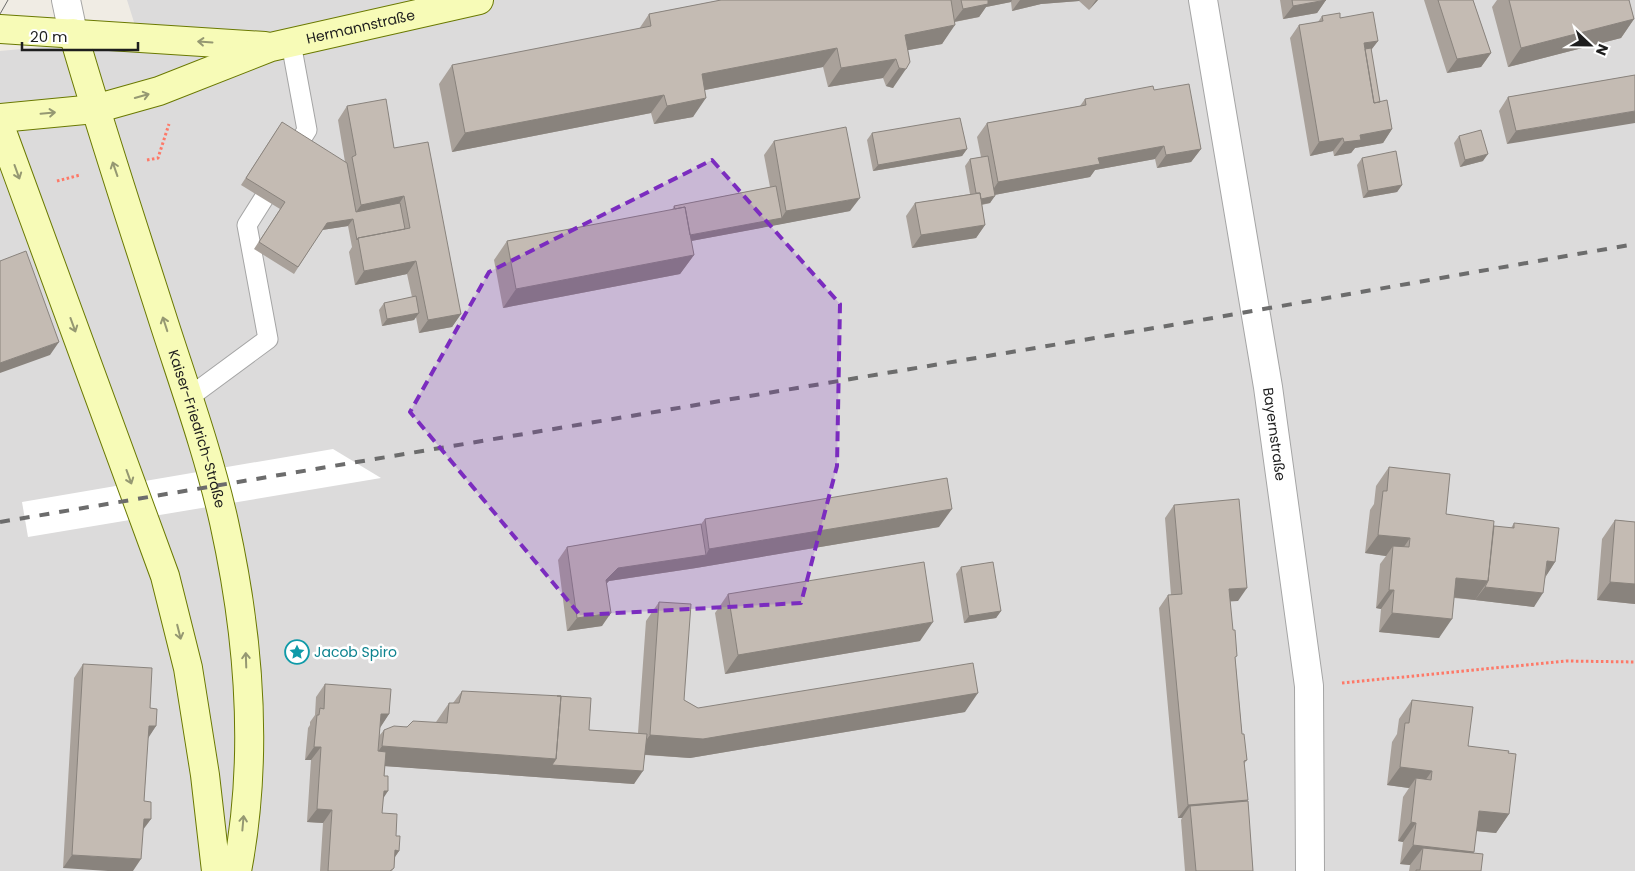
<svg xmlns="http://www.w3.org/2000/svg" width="1635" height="871" font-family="Poppins,sans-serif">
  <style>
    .residential { fill: #dcdbdb }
    .pier { fill: #fff }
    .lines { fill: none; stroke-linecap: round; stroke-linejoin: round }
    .lane-casing { stroke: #a5a5a5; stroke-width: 21 }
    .street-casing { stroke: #a5a5a5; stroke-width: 30 }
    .secondary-casing { stroke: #6a7902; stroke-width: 30 }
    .path { stroke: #fd7968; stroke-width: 3; stroke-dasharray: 2.5 2.5; stroke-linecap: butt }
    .lane { stroke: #fff; stroke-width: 19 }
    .street { stroke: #fff; stroke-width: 28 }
    .secondary { stroke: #f7fbb7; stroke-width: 28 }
    .tram { stroke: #6c6c6c; stroke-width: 1 }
    .rail { stroke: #6c6c6c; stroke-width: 4; stroke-dasharray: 10 10; stroke-linecap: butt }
    .wall { fill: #a9a19a }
    .shaded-wall { fill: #89837d }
    .building { fill: #c4bbb3; stroke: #89837d }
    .oneway { stroke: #959872 }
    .marked { fill: #7b2cbf; fill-opacity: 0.2; stroke: #7b2cbf; stroke-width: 4; stroke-dasharray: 10 6; stroke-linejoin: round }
    .labels { text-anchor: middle; stroke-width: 5; stroke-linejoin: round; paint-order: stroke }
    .street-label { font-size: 14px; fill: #1e1e1e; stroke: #fff }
    .culture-label { font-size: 14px; fill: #0d838f; stroke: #fff; text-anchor: start }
  </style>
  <rect width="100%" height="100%" fill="#f0ece4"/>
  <!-- residential -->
  <path class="residential" d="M127 0H1635V871H0V51L139 38Z"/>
  <!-- pier -->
  <path class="pier" d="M333 449 381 478 28 537 22 502Z"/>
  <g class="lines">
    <!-- lane casing -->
    <g class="lane-casing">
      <path id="lane" d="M188 398 268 339 247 225 307 130 291 43"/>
    </g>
    <!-- street casing -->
    <g class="street-casing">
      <g id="street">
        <path d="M66 0 73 33"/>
        <path id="s1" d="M1203 0 1268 387 1309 686 1310 871"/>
      </g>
    </g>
    <!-- secondary casing -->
    <g class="secondary-casing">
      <g id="secondary">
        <path d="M0 29 265 46"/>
        <path id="s2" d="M73 33C101 130 133 226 164 323 185 388 209 455 224 522 249 635 259 756 237 871"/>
        <path id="s3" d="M0 118 95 109 159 91 271 47 479 0"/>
        <path d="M0 126 165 576 188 668 205 775 216 871"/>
      </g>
    </g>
    <!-- path -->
    <path class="path" d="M147 160 158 158 169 124
      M57 181 80 175
      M1342 683 1566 661 1635 662"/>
    <!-- lane -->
    <use href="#lane" class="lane"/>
    <!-- street -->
    <use href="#street" class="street"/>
    <!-- secondary -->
    <use href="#secondary" class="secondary"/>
    <!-- tram -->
    <path class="tram" d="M0 14 8 0"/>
    <!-- rail -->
    <path class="rail" d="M0 522 1184 323 1635 244"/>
  </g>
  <!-- wall -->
  <path class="wall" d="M721 0H1098L1089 10 1079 1 1041 4 1012 11 1011 2 986 7 979 17 955 22 942 44 908 50 893 88 886 86 883 78 828 87 823 67 705 90 693 117 654 124 651 113 452 152 439 84 452 65 639 29 649 14Z
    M1280 0H1326L1317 13 1283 19Z
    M1424 0H1473L1491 53 1481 67 1447 73Z
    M1497 0H1629L1634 19 1621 38 1508 67 1492 7Z
    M1322 16 1340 18 1378 41 1371 50 1380 102 1392 129 1383 143 1355 148 1351 153 1334 156 1333 151 1310 156 1290 38 1299 25 1318 22Z
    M1635 75 1507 144 1499 111 1508 97Z
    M1154 90 1201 149 1191 162 1157 168 1155 159 1095 170 1090 177 994 195 990 203 982 205 985 225 976 238 912 248 906 216 915 203 970 194 965 166 970 159 981 157 977 137 987 123 1080 106 1085 99Z
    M347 106 394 148 461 314 452 327 419 333 416 317 414 320 382 326 379 310 384 303 412 297 407 274 355 285 349 252 352 247 348 226 322 230 294 274 254 249 280 209 241 185 278 128 345 162 338 120Z
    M872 133 967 149 962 156 873 171 867 140Z
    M1459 136 1483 161 1460 167 1454 143Z
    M774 141 850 211 691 241 694 255 680 274 503 308 494 260 507 241 672 210 674 206 770 187 764 155Z
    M1362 158 1402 185 1397 192 1363 198 1357 165Z
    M1389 467 1446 514 1494 526 1511 528 1514 523 1555 562 1546 576 1534 607 1475 600V599V600L1454 598 1439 638 1379 632 1381 609 1376 608 1380 564 1386 556 1365 553 1370 510 1374 504 1376 486Z
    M1174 505 1238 601H1230L1242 734 1247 760 1244 764 1247 801 1253 871H1185L1181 820 1182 818H1178L1159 608 1168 595H1171L1165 518Z
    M705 519 939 527 696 568 609 581 607 583 602 626 567 631 558 560 567 547 701 524Z
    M1615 520 1635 522V604L1597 600 1602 539Z
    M961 567 1001 611 996 618 964 623 956 574Z
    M728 594 920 641 725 674 715 613Z
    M659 602 684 700 698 708 965 712 690 758 645 755 634 784 385 766 382 813 396 836 399 851 395 857 394 868 392 871H320L323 823 307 822 311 760H305L308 728 310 725V722L315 715 316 697 325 684 389 714 380 727 379 736 384 730 436 722 449 703H453L462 691 589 730 638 733 646 621Z
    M83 664 150 708 156 726 148 737 144 801 151 819 143 830 63 868 74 678Z
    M1412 700 1468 746 1509 814 1496 833 1476 831 1474 852 1473 853 1481 871H1409L1410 865 1400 864 1403 842 1398 841 1403 797 1409 788 1387 785 1392 742 1397 734 1399 719Z"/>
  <!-- shaded-wall -->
  <path class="shaded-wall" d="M984 0H1012L1011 2 986 7 979 17 953 22 963 9Z
    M1020 0H1080L1079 1 1041 4 1012 11Z
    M1096 0H1098L1089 10Z
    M1326 0 1317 13 1283 19 1293 6Z
    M1634 19 1621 38 1508 67 1521 48Z
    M955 25 942 44 892 53 905 35Z
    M1378 41 1368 54 1361 56 1364 43Z
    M837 48 823 67 689 93 702 74Z
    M1491 53 1481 67 1447 73 1457 59Z
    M896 59 883 78 828 87 841 68Z
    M899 68 906 69 893 88 886 86Z
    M664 95 651 113 452 152 465 133Z
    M706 98 693 117 654 124 667 106Z
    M1635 111V123L1507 144 1516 131Z
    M1392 129 1383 143 1355 148 1351 153 1334 156 1344 142 1360 135Z
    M1343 138 1333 151 1310 156 1319 142Z
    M1164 146 1155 159 1095 170 1090 177 989 196 998 182 1098 158Z
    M967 149 962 156 873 171 878 165Z
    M1201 149 1191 162 1157 168 1166 155Z
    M1488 154 1483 161 1460 167 1465 160Z
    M1402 185 1397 192 1363 198 1368 191Z
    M404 196 395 210 352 218 361 205Z
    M995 196 990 203 972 206 977 199Z
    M860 198 850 211 777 225 786 211Z
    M782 218 777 225 675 244 680 237Z
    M353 219 348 226 322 230 327 223Z
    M985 225 976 238 912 248 921 235Z
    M694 255 680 274 503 308 516 289Z
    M416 261 407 274 355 285 364 271Z
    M419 313 414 320 382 326 387 319Z
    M461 314 452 327 419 333 428 320Z
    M59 342 50 355 0 373V363Z
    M952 509 939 527 696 568 609 581 597 593 606 580 618 568 706 555 709 549Z
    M1378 535 1410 538 1397 557 1393 546 1386 556 1365 553Z
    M1547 561 1555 562 1546 576Z
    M1456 578 1488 581 1475 600 1443 596Z
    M1610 582 1635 584V604L1597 600Z
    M1485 587 1543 593 1534 607 1475 600Z
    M1247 588 1238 601 1220 602 1229 589Z
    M1389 590H1394L1381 609 1376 608Z
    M1001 611 996 618 964 623 969 616Z
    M611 613 602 626 567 631 577 618Z
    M1392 613 1452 619 1439 638 1379 632Z
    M933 622 920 641 725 674 738 655Z
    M978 693 965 712 690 758 636 754 650 735Z
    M381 714H389L380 728Z
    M149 726H156L147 740Z
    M382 746 556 759 643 771 634 784 369 765Z
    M314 747H321L311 760H305Z
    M1400 767 1432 771 1419 789 1416 778 1409 788 1387 785Z
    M384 791H388L379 805Z
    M1248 800 1238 813 1190 806 1182 818H1178L1188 805Z
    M317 809 332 810 323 823 307 822Z
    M1479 811 1509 814 1496 833 1466 830Z
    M144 819H151L141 832Z
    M1411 822 1416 823 1403 842 1398 841Z
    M1413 845 1474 852 1461 871 1423 848 1410 865 1400 864Z
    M395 850 399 851 390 864Z
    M72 855 141 859 133 871H108L63 868Z"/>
  <!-- building -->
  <path class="building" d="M721 0H951L955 25 905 35 910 62 906 69 899 68 896 59 841 68 837 48 702 74 706 98 667 106 664 95 465 133 452 65 651 26 649 14Z
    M961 0H988V4L963 9Z
    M1292 0H1326L1293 6Z
    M1438 0H1473L1491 53 1457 59Z
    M1509 0H1629L1634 19 1521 48Z
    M1373 12 1378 41 1364 43 1374 103 1387 100 1392 129 1360 135 1361 140 1344 142 1343 138 1319 142 1299 25 1323 21 1322 16 1340 13V18Z
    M1371 48 1380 102 1374 103 1365 49Z
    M1635 75V111L1516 131 1508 97Z
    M1189 84 1201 149 1166 155 1164 146 1098 158 1100 164 998 182 987 123 1086 105 1085 99 1153 86 1154 90Z
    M386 99 394 148 428 142 461 314 428 320 416 261 364 271 358 238 410 228 404 196 361 205 352 157 356 155 347 106Z
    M960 118 967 149 878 165 872 133Z
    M282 122 347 163 356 212 400 203 405 229 358 238 357 240 353 219 327 223 298 267 259 242 285 202 246 178Z
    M846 127 860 198 786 211 774 141Z
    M1481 130 1488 154 1465 160 1459 136Z
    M1396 151 1402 185 1368 191 1362 158Z
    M988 156 995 196 981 199 980 193H976L970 159Z
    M776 186 782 218 690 235 685 207 675 209 674 206Z
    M980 193 985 225 921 235 915 203Z
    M685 207 694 255 516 289 507 241Z
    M26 251 59 342 0 363V261Z
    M416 296 419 313 387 319 384 303Z
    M1389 467 1450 474 1446 514 1494 521 1488 581 1456 578 1452 619 1392 613 1394 590H1389L1393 546 1409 547 1410 538 1378 535 1383 491H1387Z
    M947 478 952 509 709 549 705 519Z
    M1239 499 1247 588 1229 589 1233 630H1235L1237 656 1235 657 1242 734H1244L1247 760 1244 761 1248 800 1188 805 1168 595 1182 594 1174 505Z
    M1615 520 1635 522V584L1610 582Z
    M1514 523 1559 528 1555 562 1547 561 1543 593 1485 587 1488 581 1494 526 1514 528Z
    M701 524 706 555 618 568 606 580 611 613 577 618 567 547Z
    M924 562 933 622 738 655 728 594Z
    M993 562 1001 611 969 616 961 567Z
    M659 602 691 604 684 700 698 708 973 663 978 693 703 739 650 735Z
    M83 664 152 668 150 708 157 709 156 726H149L144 801 151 802V819H144L141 859 72 855Z
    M325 684 391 689 389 714H381L378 751 386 752 384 776H388V791H384L382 813 397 814 396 836H400L399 851 395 850 394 868 390 871H328L332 810 317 809 321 747H314L317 715H319L320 708 324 709Z
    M462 691 561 696 556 759 382 746 384 730 394 726 407 727 413 721 447 723 449 703H459Z
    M557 696 591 698 589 730 647 734 643 771 552 765 556 759 561 696Z
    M1412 700 1473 707 1468 746 1509 751 1508 753 1516 754 1509 814 1479 811 1474 852 1413 845 1416 823 1411 822 1416 778 1431 780 1432 771 1400 767 1405 723H1409Z
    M1248 801 1253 871H1196L1190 806Z
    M1423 848 1483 854 1481 871H1416V870H1420Z"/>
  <!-- one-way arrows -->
  <defs><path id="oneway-shaft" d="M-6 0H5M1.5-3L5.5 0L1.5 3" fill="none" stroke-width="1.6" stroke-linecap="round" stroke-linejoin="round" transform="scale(1.25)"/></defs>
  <g class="oneway">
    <use href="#oneway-shaft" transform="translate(205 42) rotate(-176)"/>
    <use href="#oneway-shaft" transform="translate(142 96) rotate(-16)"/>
    <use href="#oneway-shaft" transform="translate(48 113) rotate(-5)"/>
    <use href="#oneway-shaft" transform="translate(115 169) rotate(-109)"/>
    <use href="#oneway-shaft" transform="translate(17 172) rotate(70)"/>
    <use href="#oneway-shaft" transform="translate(165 324) rotate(-108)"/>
    <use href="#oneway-shaft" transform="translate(73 325) rotate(70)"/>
    <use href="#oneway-shaft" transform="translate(129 477) rotate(70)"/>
    <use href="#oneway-shaft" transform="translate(179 632) rotate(76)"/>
    <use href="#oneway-shaft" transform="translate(246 660) rotate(-92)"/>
    <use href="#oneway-shaft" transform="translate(243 823) rotate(-85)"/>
  </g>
  <!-- marked area -->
  <path class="marked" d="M712 160 840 304 837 466 801 603 580 615 410 412 489 272Z"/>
  <!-- icons -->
  <defs>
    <g id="sight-ring" transform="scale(1.25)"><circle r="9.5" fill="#fff" stroke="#0f9aa8" stroke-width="1.5"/><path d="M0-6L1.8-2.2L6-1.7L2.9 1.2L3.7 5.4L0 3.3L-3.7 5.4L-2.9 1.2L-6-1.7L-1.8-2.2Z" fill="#0f9aa8"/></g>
  </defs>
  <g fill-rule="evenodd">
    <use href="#sight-ring" x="297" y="652"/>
  </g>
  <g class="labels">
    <!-- street labels -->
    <g class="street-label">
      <text dy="5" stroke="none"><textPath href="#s3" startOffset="374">Hermannstraße</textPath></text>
      <text dy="5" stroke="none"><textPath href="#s2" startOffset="415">Kaiser-Friedrich-Straße</textPath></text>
      <text dy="5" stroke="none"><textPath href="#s1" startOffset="440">Bayernstraße</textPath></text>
    </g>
    <!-- culture labels -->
    <g class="culture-label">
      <text x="314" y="657">Jacob Spiro</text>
    </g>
  </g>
  <!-- north arrow -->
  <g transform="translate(1590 45) rotate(112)" stroke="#ffffff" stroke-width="4" paint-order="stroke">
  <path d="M0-4L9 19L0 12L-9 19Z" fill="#1e1e1e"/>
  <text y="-8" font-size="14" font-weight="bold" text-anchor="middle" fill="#1e1e1e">N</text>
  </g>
  <!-- scale -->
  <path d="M22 42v8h116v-8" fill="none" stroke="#1e1e1e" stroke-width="2.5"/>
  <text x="30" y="42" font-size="15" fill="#1e1e1e" stroke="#ffffff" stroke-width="4" paint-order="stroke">20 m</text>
</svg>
